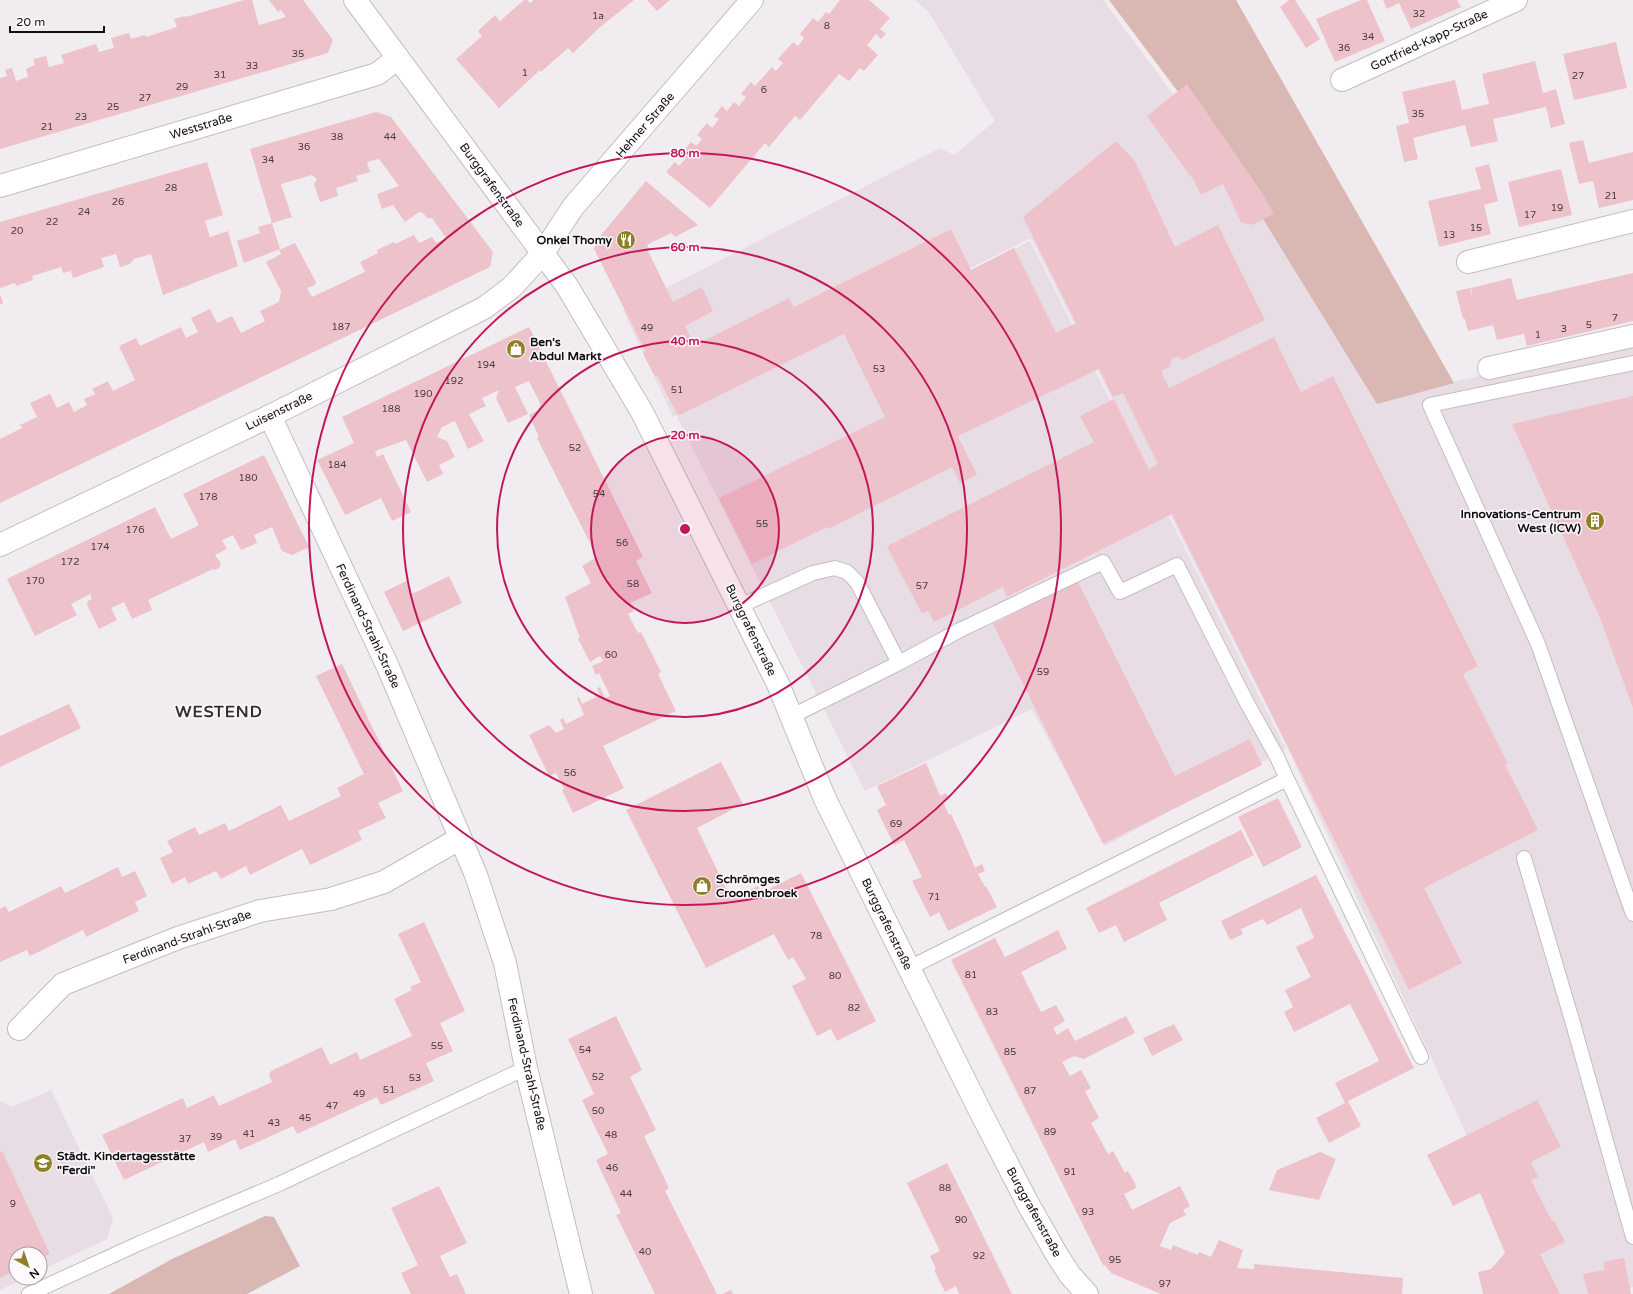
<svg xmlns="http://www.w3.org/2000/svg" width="1633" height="1294" font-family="'Varela Round',sans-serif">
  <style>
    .built { fill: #e9dde5 }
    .green { fill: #d9b7b2 }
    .building { fill: #eec2cb }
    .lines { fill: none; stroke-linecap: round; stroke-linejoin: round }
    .service-casing { stroke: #c1bdc0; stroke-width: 16 }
    .minor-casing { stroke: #c1bdc0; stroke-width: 24 }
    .tertiary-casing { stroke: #c1bdc0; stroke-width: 24 }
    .service { stroke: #fff; stroke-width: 14 }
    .minor { stroke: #fff; stroke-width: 22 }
    .tertiary { stroke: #fff; stroke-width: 22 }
    .ring { fill: none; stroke: #c2185b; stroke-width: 2 }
    .labels { text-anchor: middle; stroke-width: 3; stroke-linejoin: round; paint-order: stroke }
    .number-label { font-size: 10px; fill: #483c40 }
    .street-label { font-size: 12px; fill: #111011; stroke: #fef9fc }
    .poi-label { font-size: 12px; font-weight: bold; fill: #111011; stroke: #fef9fc; text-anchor: start }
    .district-label { font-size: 16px; font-weight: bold; letter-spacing: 1px; fill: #332f32; stroke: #fef9fc }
    .centre { fill: #c2185b; stroke: #fef9fc; stroke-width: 2 }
    .ring-label { font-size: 12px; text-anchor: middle; font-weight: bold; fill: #c2185b; stroke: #fef9fc; stroke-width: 3; stroke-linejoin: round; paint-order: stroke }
  </style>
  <rect width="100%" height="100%" fill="#f1ecef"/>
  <!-- built -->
  <path class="built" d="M915 0H1103L1210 144 1389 397 1633 340V1287L1620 1294H1535L1459 1118 1287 747 1031 238 673 417 623 310 940 148 954 155 995 121 928 11Z
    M1030 241 1286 749 1105 846 1032 709 865 791 677 417Z
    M51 1090 113 1218 107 1239 40 1271V1254H16V1278H25L0 1290V1101L12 1107Z"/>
  <!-- green -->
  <path class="green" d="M1109 0H1236L1454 383 1377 404 1215 141Z
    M265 1216 274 1217 300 1266 247 1294H109L172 1259Z"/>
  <!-- building -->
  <path class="building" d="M244 0H252L259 25 286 17 281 10 278 12 269 0H303L333 40 328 53 0 149V78L7 76 5 70 12 68 16 81 28 77 26 69 35 65 33 59 46 56 49 67 64 63 61 55 96 44 99 52 114 48 111 38 129 33 131 39 145 35 146 37 177 27 174 19 185 16 186 17Z
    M524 0H527L530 3 534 0H634L599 28 573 53 568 48 541 72 540 70 499 108 456 59 482 36 478 31 495 15 500 21Z
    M647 0H670L657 11Z
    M840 0H869L890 18 880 29 886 34 881 39 876 34 867 45 878 55 864 71 860 68 849 81 839 74 800 120 795 116 769 147 765 143 710 208 666 172 675 162 679 166 686 158 681 154 691 142 696 146 702 139 697 135 707 123 712 128 719 119 714 116 722 106 727 111 734 102 739 106 746 97 741 94 751 82 755 86 772 67 776 71 783 63 778 59 793 42 798 46 804 38 800 34 813 18 818 22 826 12 829 14Z
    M1289 0H1295L1320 39 1306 48 1280 7Z
    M1361 0H1367L1385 41 1335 62 1316 19Z
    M1383 0H1457L1461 7 1411 29 1399 3 1387 9Z
    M1616 42 1627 88 1574 100 1563 54Z
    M1535 61 1543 93 1556 89 1565 124 1551 128 1546 107 1520 113 1493 119 1498 141 1471 147 1465 125 1413 138 1418 159 1404 162 1396 126 1409 123 1402 92 1455 80 1462 110 1489 104 1482 74Z
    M1187 84 1260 190 1274 214 1252 225 1241 222 1223 184 1201 195 1192 177H1191L1147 116Z
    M376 112 391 117 493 252 490 267 0 503V439L22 428 20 425 37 417 30 403 50 394 57 408 69 402 74 412 87 405 84 399 95 394 92 389 108 381 113 391 135 380 119 346 136 338 140 346 181 327 186 338 198 332 191 318 210 309 217 323 232 316 241 333 265 321 260 311 279 302 281 291 266 262 281 254 279 250 295 243 316 282 315 285 307 288 312 297 365 272 360 262 378 253 377 250 394 242 395 244 414 235 419 243 432 237 436 243 446 238 432 218H427L424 214 419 212 405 222 393 205 382 209 377 194 399 186 379 159 367 162 370 172 356 176 358 181 336 188 338 196 320 202 314 184 317 179 312 175 281 184 292 217 272 223 280 249 244 263 237 241 260 233 258 227 272 223 250 149Z
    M1583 140 1589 163 1633 152V200L1599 208 1593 181 1579 184 1569 143Z
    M1116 141 1135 161 1175 247 1218 225 1265 320 1182 360 1178 357 1173 358 1171 361 1170 367 1161 371 1169 388 1274 337 1301 392 1333 376 1478 666 1463 674 1508 764 1505 765 1538 830 1424 888 1462 963 1409 990 1172 514 1007 597 1003 587 934 622 928 611 922 614 895 562 887 546 1094 442 1080 416 1114 399 1149 469 1158 464 1123 393 1113 397 1099 369 958 436 977 475 960 483 952 467 828 529 827 527 752 564 719 498 885 417 844 334 678 416 658 377 655 376 643 354 645 350 594 249 597 240 646 181 698 225 675 237 671 233 647 245 649 250 648 251 673 302 702 287 713 311 685 326 695 345 789 298 794 307 951 229 971 270 1014 248 1056 333 1076 323 1023 217Z
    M207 162 223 215 205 221 210 237 228 231 238 266 163 295 151 254 134 259 130 264 120 267 116 254 101 258 104 267 73 278 71 271 63 273 61 267 32 276 33 280 16 286 15 283 0 288V222Z
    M1489 164 1498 201 1484 205 1491 234 1439 247 1428 201 1481 189 1475 168Z
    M1561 169 1572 215 1519 227 1508 182Z
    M1633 273V321L1527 346 1524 334 1497 340 1493 325 1468 331 1465 319H1463L1456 291 1470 288 1473 300 1471 288 1511 278 1517 300Z
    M0 294 3 303 0 305Z
    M529 327 643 557 636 561 652 593 630 603 634 611 628 614 638 633 641 632 661 672 658 674 676 711 603 746 624 788 573 813 562 790 564 789 556 773 549 776 529 735 549 725 556 733 564 729 560 720 563 718 566 724 584 715 577 698 579 697 582 704 600 695 597 688 600 687 605 698 610 696 599 673 596 675 592 666 603 661 600 656 590 662 578 639 580 638 565 597 591 583 582 566 597 557 537 438 539 437 529 415 541 409 539 406 541 405 529 381 515 387 528 414 508 423 496 398 499 390 482 398 486 406 469 414 484 441 468 449 455 421 442 427 437 437 447 441 455 457 439 465 443 474 427 482 406 440 375 451 377 457 383 454 411 512 392 521 381 498 345 515 317 460 354 443 342 417Z
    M1633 396V708L1600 618 1512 424Z
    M264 455 309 547 292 555 282 551 272 527 254 535 257 543 241 550 233 535 222 540 227 549 215 555 221 563 219 568 214 570 213 569 148 600 152 610 132 619 124 602 111 608 117 620 99 629 87 605 88 601 92 599 90 594 71 604 77 615 35 636 7 579 155 507 171 539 199 525 183 494Z
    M449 576 462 603 403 631 384 592 406 581 412 594Z
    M1078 582 1175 776 1250 739 1262 765 1103 844 993 624Z
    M342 664 403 791 378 803 386 818 358 831 362 840 310 865 302 849 250 875 246 866 221 879 216 871 188 884 185 877 172 884 160 858 173 852 167 841 195 827 199 835 225 823 229 831 281 805 289 821 341 796 337 788 364 774 316 676Z
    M69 704 81 728 0 767V736Z
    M721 762 743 804 697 828 731 899 758 886 761 893 801 873 876 1021 837 1041 831 1029 817 1036 792 986 806 979 793 957 788 960 774 934 706 968 626 810Z
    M926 763 940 796 946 793 950 799 943 802 949 815 951 814 961 835 975 868 982 864 985 871 978 874 985 887 986 886 997 907 948 931 939 912 930 917 912 881 922 877 904 840 894 845 877 810 886 805 877 786Z
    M1278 798 1302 847 1263 867 1238 817Z
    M1241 830 1254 855 1159 903 1167 920 1124 942 1116 925 1099 933 1086 908Z
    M118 867 122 877 135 871 147 896 135 902 139 911 86 937 83 930 30 956 27 950 0 962V909L5 906 9 912 61 886 65 893Z
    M1316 875 1414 1068 1348 1101 1361 1126 1329 1143 1316 1118 1345 1103 1335 1083 1379 1061 1370 1043 1350 1004 1294 1032 1284 1012 1293 1007 1285 990 1311 977 1296 947 1314 938 1301 908 1267 925 1263 919 1241 929 1243 934 1230 940 1221 921Z
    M424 922 465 1011 440 1023 453 1051 426 1063 434 1081 381 1105 377 1097 297 1134 293 1126 240 1150 235 1139 208 1152 204 1142 124 1180 102 1135 183 1098 187 1108 214 1095 219 1106 272 1082 269 1075 271 1071 322 1047 330 1065 357 1052 360 1060 412 1036 394 999 412 990 410 987 421 982 398 934Z
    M1058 930 1067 949 1021 972 1041 1012 1056 1005 1065 1021 1053 1028 1057 1035 1068 1028 1075 1041 1126 1016 1135 1033 1084 1059 1074 1056 1062 1062 1070 1076 1081 1070 1091 1088 1085 1091 1099 1118 1091 1123 1108 1154 1113 1151 1125 1173 1128 1171 1135 1183 1136 1188 1124 1194 1132 1210 1180 1186 1190 1206 1183 1210 1186 1215 1170 1223 1160 1246 1171 1250 1173 1245 1198 1255 1199 1252 1211 1257 1219 1240 1243 1250 1237 1268 1254 1269V1264L1403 1278 1402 1294H1161L1111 1273 1105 1265H1103L951 960 995 938 1005 957Z
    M616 1016 642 1070 630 1077 656 1130 644 1136 669 1188 665 1191 717 1294H655L616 1215 621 1213 596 1160 608 1154 582 1100 594 1094 568 1039Z
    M1174 1024 1183 1040 1152 1056 1143 1038Z
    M1537 1100 1561 1147 1531 1162 1538 1177 1531 1180 1552 1221 1554 1220 1565 1242 1540 1254 1560 1294H1483L1478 1272 1491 1269 1505 1253 1480 1193 1453 1206 1427 1155Z
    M2 1151 50 1254 40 1259V1254H16V1270L0 1278V1152Z
    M1320 1152 1336 1159 1319 1200 1269 1190 1277 1170Z
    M947 1163 964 1197 1012 1294H959L956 1286 945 1292 934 1270 936 1269 930 1256 940 1251 907 1183Z
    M439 1186 467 1243 440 1256 450 1277 457 1274 466 1294H411L401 1273 418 1265 391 1208Z
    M1624 1258 1631 1294H1588L1583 1274 1605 1270 1603 1262Z
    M731 1290 733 1294H722Z"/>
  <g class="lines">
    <!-- service casing -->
    <g class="service-casing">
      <path id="service" d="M1633 363 1430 405 1538 644 1633 914
        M740 606 813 573 835 568 847 572 857 582 899 663
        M792 716 899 663 960 630 1103 562 1120 592 1177 565 1247 703 1277 757 1287 779
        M1524 858 1572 1020 1633 1237
        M909 968 1287 779 1421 1057
        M29 1294 140 1243 279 1184 526 1068"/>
    </g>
    <!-- minor casing -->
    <g class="minor-casing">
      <path id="minor" d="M1342 80 1516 0
        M0 186 377 74 398 58
        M1468 262 1633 221
        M1489 368 1633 336
        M270 416 388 667 476 875 505 963 526 1068 581 1294
        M0 545 270 416 484 308 512 287 543 253 573 207 752 0
        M19 1029 63 984 178 938 260 911 331 899 384 882 459 839"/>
    </g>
    <!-- tertiary casing -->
    <g class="tertiary-casing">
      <path id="tertiary" d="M355 0 567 286 642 412 778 684 825 799 979 1109 1028 1204 1057 1255 1070 1275 1087 1294"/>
    </g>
    <!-- service -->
    <use href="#service" class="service"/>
    <!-- minor -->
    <use href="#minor" class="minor"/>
    <!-- tertiary -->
    <use href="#tertiary" class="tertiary"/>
  </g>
  <!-- distance rings -->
  <circle cx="685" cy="529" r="94" fill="#c2185b" fill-opacity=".12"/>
  <g class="ring">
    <circle cx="685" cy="529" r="94"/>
    <circle cx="685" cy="529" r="188"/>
    <circle cx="685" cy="529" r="282"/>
    <circle cx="685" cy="529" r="376"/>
  </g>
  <!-- icons -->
  <defs>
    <g id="restaurant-disc" transform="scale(1)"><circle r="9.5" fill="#8e8027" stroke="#fef9fc"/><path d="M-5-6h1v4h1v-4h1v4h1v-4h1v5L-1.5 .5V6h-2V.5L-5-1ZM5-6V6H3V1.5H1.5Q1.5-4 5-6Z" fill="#fff"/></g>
    <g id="shop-disc" transform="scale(1)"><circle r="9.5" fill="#8e8027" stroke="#fef9fc"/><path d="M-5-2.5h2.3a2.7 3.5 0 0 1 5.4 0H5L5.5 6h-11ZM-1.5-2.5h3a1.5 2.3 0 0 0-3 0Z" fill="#fff"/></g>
    <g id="building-disc" transform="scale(1)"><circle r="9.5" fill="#8e8027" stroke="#fef9fc"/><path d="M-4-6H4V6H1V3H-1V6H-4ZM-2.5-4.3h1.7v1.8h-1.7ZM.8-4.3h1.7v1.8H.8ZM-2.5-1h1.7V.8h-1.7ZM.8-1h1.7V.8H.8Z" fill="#fff"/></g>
    <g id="school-disc" transform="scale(1)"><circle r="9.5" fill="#8e8027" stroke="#fef9fc"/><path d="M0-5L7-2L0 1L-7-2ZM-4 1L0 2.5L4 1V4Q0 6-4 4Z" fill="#fff"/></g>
  </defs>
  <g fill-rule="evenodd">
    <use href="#restaurant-disc" x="626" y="240"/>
    <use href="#shop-disc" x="516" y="349"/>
    <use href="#building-disc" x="1595" y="521"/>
    <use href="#shop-disc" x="702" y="886"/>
    <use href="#school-disc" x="43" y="1163"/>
  </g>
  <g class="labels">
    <!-- number labels -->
    <g class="number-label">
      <text x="1419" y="17">32</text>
      <text x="598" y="19">1a</text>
      <text x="827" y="29">8</text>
      <text x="1368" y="40">34</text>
      <text x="1344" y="51">36</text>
      <text x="298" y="57">35</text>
      <text x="252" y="69">33</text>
      <text x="525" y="76">1</text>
      <text x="220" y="78">31</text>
      <text x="1578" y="79">27</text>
      <text x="182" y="90">29</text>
      <text x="764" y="93">6</text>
      <text x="145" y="101">27</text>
      <text x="113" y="110">25</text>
      <text x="1418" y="117">35</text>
      <text x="81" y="120">23</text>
      <text x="47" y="130">21</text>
      <text x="337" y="140">38</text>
      <text x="390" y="140">44</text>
      <text x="304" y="150">36</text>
      <text x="268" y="163">34</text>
      <text x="171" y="191">28</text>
      <text x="1611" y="199">21</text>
      <text x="118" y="205">26</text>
      <text x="1557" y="211">19</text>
      <text x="84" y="215">24</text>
      <text x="1530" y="218">17</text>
      <text x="52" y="225">22</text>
      <text x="1476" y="231">15</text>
      <text x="17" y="234">20</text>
      <text x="1449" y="238">13</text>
      <text x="1615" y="321">7</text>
      <text x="1589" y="328">5</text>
      <text x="341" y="330">187</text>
      <text x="647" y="331">49</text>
      <text x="1564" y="332">3</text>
      <text x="1538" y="338">1</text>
      <text x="486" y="368">194</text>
      <text x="879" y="372">53</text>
      <text x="454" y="384">192</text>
      <text x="677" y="393">51</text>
      <text x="423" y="397">190</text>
      <text x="391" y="412">188</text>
      <text x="575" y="451">52</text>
      <text x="337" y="468">184</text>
      <text x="248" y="481">180</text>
      <text x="599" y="497">54</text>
      <text x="208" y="500">178</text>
      <text x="762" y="527">55</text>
      <text x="135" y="533">176</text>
      <text x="622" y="546">56</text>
      <text x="100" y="550">174</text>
      <text x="70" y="565">172</text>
      <text x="35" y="584">170</text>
      <text x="633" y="587">58</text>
      <text x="922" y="589">57</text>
      <text x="611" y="658">60</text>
      <text x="1043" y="675">59</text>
      <text x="570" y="776">56</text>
      <text x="896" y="827">69</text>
      <text x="934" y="900">71</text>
      <text x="816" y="939">78</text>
      <text x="971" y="978">81</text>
      <text x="835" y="979">80</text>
      <text x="854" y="1011">82</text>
      <text x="992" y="1015">83</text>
      <text x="437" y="1049">55</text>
      <text x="585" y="1053">54</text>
      <text x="1010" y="1055">85</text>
      <text x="598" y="1080">52</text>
      <text x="415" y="1081">53</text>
      <text x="389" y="1093">51</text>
      <text x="1030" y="1094">87</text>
      <text x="359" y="1097">49</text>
      <text x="332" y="1109">47</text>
      <text x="598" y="1114">50</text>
      <text x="305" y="1121">45</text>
      <text x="274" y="1126">43</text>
      <text x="1050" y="1135">89</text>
      <text x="249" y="1137">41</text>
      <text x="611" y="1138">48</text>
      <text x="216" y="1140">39</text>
      <text x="185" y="1142">37</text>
      <text x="612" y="1171">46</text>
      <text x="1070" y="1175">91</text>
      <text x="945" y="1191">88</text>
      <text x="626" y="1197">44</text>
      <text x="13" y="1207">9</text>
      <text x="1088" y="1215">93</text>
      <text x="961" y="1223">90</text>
      <text x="645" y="1255">40</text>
      <text x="979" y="1259">92</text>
      <text x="1115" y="1263">95</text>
      <text x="1165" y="1287">97</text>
    </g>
    <!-- street labels -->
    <g class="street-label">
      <text transform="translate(1429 40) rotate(-25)" y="4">Gottfried-Kapp-Straße</text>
      <text transform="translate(645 125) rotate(-49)" y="4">Hehner Straße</text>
      <text transform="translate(201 126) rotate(-17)" y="4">Weststraße</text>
      <text transform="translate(492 185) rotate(54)" y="4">Burggrafenstraße</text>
      <text transform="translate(279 411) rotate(-26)" y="4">Luisenstraße</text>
      <text transform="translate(368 626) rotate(65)" y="4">Ferdinand-Strahl-Straße</text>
      <text transform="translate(751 630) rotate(64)" y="4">Burggrafenstraße</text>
      <text transform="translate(887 924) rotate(64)" y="4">Burggrafenstraße</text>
      <text transform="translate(187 937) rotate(-20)" y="4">Ferdinand-Strahl-Straße</text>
      <text transform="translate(527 1064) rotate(77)" y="4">Ferdinand-Strahl-Straße</text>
      <text transform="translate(1034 1212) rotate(61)" y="4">Burggrafenstraße</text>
    </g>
    <!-- poi labels -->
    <g class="poi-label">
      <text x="612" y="244" text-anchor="end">Onkel Thomy</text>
      <text x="530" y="346">Ben's<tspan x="530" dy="14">Abdul Markt</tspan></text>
      <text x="1581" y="518" text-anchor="end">Innovations-Centrum<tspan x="1581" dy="14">West (ICW)</tspan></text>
      <text x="716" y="883">Schrömges<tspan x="716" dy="14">Croonenbroek</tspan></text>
      <text x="57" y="1160">Städt. Kindertagesstätte<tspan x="57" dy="14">"Ferdi"</tspan></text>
    </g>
    <!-- district labels -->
    <g class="district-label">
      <text x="219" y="717">WESTEND</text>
    </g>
  </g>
  <circle cx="685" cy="529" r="6" class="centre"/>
  <g class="ring-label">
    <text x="685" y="157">80 m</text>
    <text x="685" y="251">60 m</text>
    <text x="685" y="345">40 m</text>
    <text x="685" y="439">20 m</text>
  </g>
  <!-- north arrow -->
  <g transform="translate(28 1266) rotate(140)"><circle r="19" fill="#fef9fc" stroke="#9f9c9e"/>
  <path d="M0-3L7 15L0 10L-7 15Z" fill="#8e8027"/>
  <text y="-6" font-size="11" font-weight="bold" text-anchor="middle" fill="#111011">N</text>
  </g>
  <!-- scale -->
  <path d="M10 26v6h94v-6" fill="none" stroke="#111011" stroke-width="2"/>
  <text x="16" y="26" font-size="12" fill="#111011" stroke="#fef9fc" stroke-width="3" paint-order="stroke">20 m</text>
</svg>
